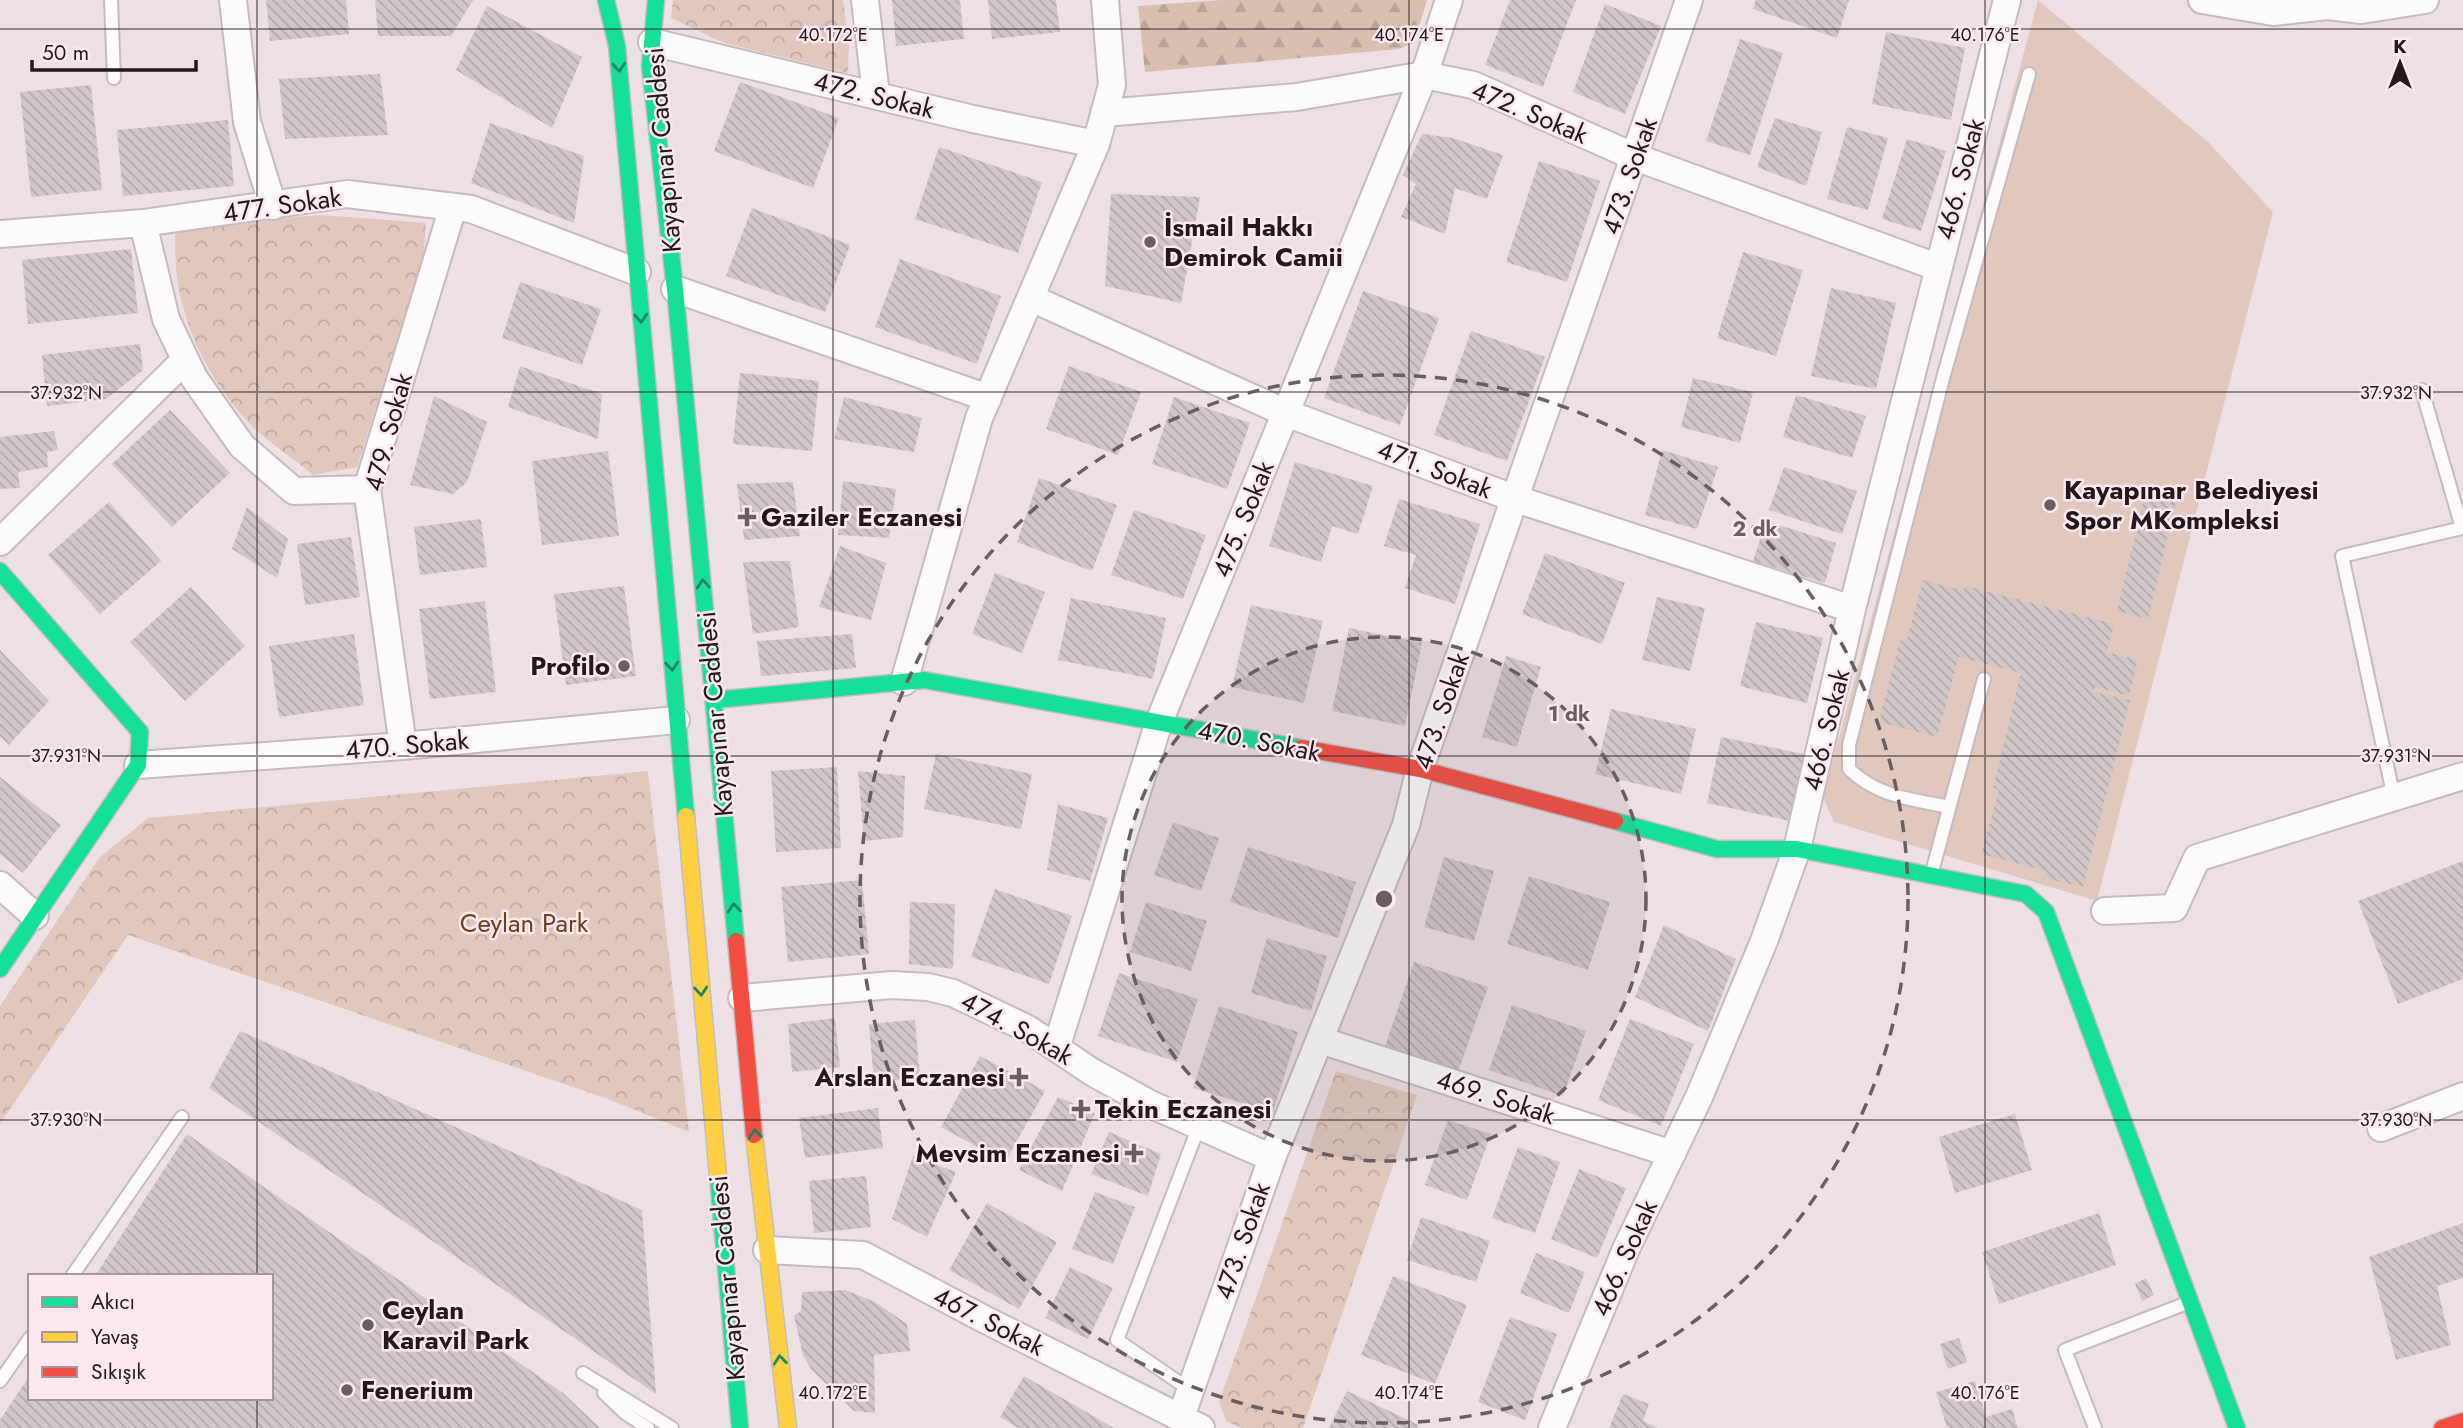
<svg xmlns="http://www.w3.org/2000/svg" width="2463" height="1428" font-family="Jost,sans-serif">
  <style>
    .forest { fill: url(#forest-firs) }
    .park { fill: url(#park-crowns) }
    .pitch { fill: #e0c8bf }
    .building { fill: url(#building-back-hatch) }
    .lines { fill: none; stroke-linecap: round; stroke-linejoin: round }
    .lane-casing { stroke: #c6bcc0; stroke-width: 16 }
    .street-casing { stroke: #c6bcc0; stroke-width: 30 }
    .fast-casing { stroke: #c6bcc0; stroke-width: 19 }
    .slow-casing { stroke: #c6bcc0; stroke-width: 19 }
    .jam-casing { stroke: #c6bcc0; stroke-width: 19 }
    .lane { stroke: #fcfafb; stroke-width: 12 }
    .street { stroke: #fcfafb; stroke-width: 26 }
    .fast { stroke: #16e098; stroke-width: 16 }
    .slow { stroke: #ffcf43; stroke-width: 16 }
    .jam { stroke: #f24e42; stroke-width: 16 }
    .oneway { stroke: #1b8661 }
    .ticks { fill: none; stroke: #22191d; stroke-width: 2; stroke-opacity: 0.45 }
    .ring { fill: none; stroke: #695f63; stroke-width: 3.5; stroke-dasharray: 12 9 }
    .poi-dot { fill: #695f63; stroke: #fce9f0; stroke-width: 2.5 }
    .labels { text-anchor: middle; stroke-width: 5; stroke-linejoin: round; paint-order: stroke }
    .street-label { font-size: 26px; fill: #22191d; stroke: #fce9f0 }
    .poi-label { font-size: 26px; font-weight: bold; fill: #22191d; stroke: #fce9f0; text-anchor: start }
    .park-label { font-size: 26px; fill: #723d18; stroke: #fce9f0 }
    .ticks-label { font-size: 18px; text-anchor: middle; fill: #22191d; stroke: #fce9f0; stroke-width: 5; stroke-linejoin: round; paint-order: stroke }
    .centre { fill: #695f63; stroke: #fce9f0; stroke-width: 3.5 }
    .ring-label { font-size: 21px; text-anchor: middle; font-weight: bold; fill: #695f63; stroke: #fce9f0; stroke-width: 5; stroke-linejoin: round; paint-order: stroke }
  </style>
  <defs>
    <pattern id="forest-firs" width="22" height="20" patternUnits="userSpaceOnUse" patternTransform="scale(1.75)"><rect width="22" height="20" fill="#d9beb2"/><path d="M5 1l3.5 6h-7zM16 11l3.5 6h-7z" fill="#baa399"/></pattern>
    <pattern id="park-crowns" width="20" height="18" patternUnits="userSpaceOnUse" patternTransform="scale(1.75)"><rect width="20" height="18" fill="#e0c8bf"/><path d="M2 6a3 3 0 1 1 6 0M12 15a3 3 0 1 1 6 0" fill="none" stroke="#c0aba4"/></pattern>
    <pattern id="building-back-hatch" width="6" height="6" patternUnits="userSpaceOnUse" patternTransform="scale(1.75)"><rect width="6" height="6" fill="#d1c7c9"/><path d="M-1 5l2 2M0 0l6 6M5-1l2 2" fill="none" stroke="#b3aaac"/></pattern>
  </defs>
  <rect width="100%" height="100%" fill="#ece0e4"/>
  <!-- forest -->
  <path class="forest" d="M1222 0H1427L1414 43 1399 49 1145 72 1138 6Z"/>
  <!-- park -->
  <path class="park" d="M673 0H843L849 46 848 73 724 43 671 18Z
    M322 215 426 223 423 260 357 467 313 475C294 459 272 445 254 428 201 374 169 302 176 226Z
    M648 771 689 1132 608 1099 128 935 0 1124V1006L99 858 148 818Z
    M1336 1071 1417 1095 1303 1428H1242L1226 1421 1219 1402Z"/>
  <!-- pitch -->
  <path class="pitch" d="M2038 0 2209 143 2273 212 2097 901 1834 822 1823 797Z"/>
  <!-- building -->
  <path class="building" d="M266 0H346L349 34 270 41Z
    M375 0H473L451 36H378Z
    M892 0H960L964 39 896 46Z
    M988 0H1056L1060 32 992 39Z
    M1510 0H1576L1543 87 1485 65Z
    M1756 0H1849L1837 38 1753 9Z
    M1605 4 1661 26 1625 114 1573 92Z
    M487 6 582 57 552 128 456 70Z
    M1886 32 1965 48 1951 120 1872 104Z
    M1740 39 1783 53 1750 155 1706 141Z
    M380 74 388 135 285 139 279 79Z
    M740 82 839 118 813 188 714 151Z
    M91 85 102 190 31 197 20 92Z
    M1775 118 1822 132 1806 186 1757 167Z
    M228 120 234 186 123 196 117 130Z
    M490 123 584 156 574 223 471 183Z
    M1847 127 1888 138 1868 210 1827 199Z
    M1422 134 1453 138 1503 155 1487 199 1455 188 1445 234 1401 217 1416 184 1403 175Z
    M1907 139 1946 151 1921 231 1882 219Z
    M939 147 1042 182 1018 253 915 219Z
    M1539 161 1600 181 1567 282 1506 262Z
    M1111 194 1200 197 1181 303 1105 286Z
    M752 208 850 245 825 312 726 276Z
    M131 249 138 313 28 324 22 260Z
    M1743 252 1803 270 1776 356 1717 338Z
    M900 259 1001 296 977 364 875 327Z
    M520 282 601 309 582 365 502 338Z
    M1831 288 1896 303 1876 389 1811 376Z
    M1363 291 1439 318 1400 425 1324 398Z
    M1471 331 1545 357 1507 461 1434 435Z
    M140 344 143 370 106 399 47 406 42 355Z
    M520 366 602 394 598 439 508 407Z
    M1069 366 1141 392 1118 455 1046 429Z
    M740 373 819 381 812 451 733 444Z
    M1693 378 1753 392 1740 443 1681 427Z
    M1796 395 1866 416 1852 458 1783 437Z
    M434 396 487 422 467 482 453 494 410 485Z
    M844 397 922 418 914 452 834 439Z
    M1174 397 1250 423 1227 489 1152 464Z
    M170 410 230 473 172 527 112 464Z
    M54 431 58 450 47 452 48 467 18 472 20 488 0 489V437Z
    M1662 450 1718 467 1697 529 1645 515Z
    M608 451 619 536 542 545 532 461Z
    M1295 462 1373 486 1358 534 1332 526 1321 562 1269 546Z
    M1784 467 1857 491 1842 534 1769 510Z
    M1039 478 1117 505 1092 571 1017 542Z
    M843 481 896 489 889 538 838 535Z
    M793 482 800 536 744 540 737 484Z
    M2145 495 2176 502 2148 619 2117 611Z
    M1399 499 1480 524 1455 604 1405 588 1416 555 1384 546Z
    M109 502 161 561 100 614 48 555Z
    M247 507 288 539 277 578 232 549Z
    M1134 510 1206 535 1183 599 1111 575Z
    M481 519 487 567 420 575 414 527Z
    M1766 521 1836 543 1825 583 1753 561Z
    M351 537 360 597 305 605 297 544Z
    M840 546 886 563 871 620 819 607Z
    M1545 553 1625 583 1602 644 1522 614Z
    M790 561 799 627 753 634 743 562Z
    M995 573 1045 592 1022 653 972 634Z
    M1923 580 1964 591 1965 586 2114 624 2107 652 2138 660 2129 696 2095 687 2094 692 2130 700 2083 887 2044 878 2046 871 1981 854 1999 790 1993 788 2021 673 1959 657 1937 737 1879 722 1900 640 1906 642Z
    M624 586 636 676 566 685 554 594Z
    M191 587 245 646 185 701 130 642Z
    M1657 597 1705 608 1690 671 1642 660Z
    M1071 598 1166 618 1153 679 1058 660Z
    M485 601 496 692 430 699 419 609Z
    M1251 605 1323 621 1304 703 1232 687Z
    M1756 622 1823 638 1807 703 1740 686Z
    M1349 628 1422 643 1405 726 1332 711Z
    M354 634 364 705 279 717 269 646Z
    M852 634 856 668 761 676 757 641Z
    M0 650 49 701 9 745 0 736Z
    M1506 656 1541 667 1517 747 1482 737Z
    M1611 709 1696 729 1681 794 1595 774Z
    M1721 737 1804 754 1790 821 1707 803Z
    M936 754 1032 774 1021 829 924 809Z
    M837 767 841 848 776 852 771 771Z
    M858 771 905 776 903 837 864 841Z
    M0 777 61 825 23 873 0 854Z
    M1058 804 1108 818 1090 881 1047 870Z
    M1173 822 1219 838 1201 891 1154 875Z
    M1248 847 1356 882 1338 938 1230 902Z
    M1444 857 1494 871 1474 941 1424 927Z
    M2463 861V979L2398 1004 2358 901Z
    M1529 876 1610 902 1588 970 1507 944Z
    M862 880 869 954 788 962 781 887Z
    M995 889 1072 916 1049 984 971 957Z
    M910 902 955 904 953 969 909 964Z
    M1146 902 1207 921 1191 971 1130 952Z
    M1664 925 1736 959 1708 1031 1635 997Z
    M1267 938 1327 956 1311 1011 1251 993Z
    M1414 962 1488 987 1458 1072 1385 1046Z
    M1119 973 1198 999 1177 1062 1098 1036Z
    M1512 1005 1586 1031 1563 1096 1489 1070Z
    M1219 1006 1298 1032 1273 1112 1193 1088Z
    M835 1018 840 1067 792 1072 788 1024Z
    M1630 1019 1694 1044 1661 1126 1598 1100Z
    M915 1020 920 1078 874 1082 869 1024Z
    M240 1031 642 1210 656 1394 209 1088Z
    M980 1056 1045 1091 1005 1162 941 1127Z
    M1058 1097 1095 1113 1062 1191 1019 1170Z
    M878 1108 883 1148 805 1158 799 1118Z
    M2015 1114 2032 1170 1955 1193 1939 1137Z
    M1448 1120 1491 1134 1467 1200 1425 1185Z
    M1109 1132 1161 1154 1148 1196 1091 1174Z
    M187 1134 563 1393 600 1428H0V1420L30 1375V1398H271V1276H95Z
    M1518 1147 1560 1162 1535 1233 1492 1218Z
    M913 1156 956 1172 927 1237 892 1219Z
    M1579 1169 1626 1188 1597 1258 1551 1239Z
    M866 1176 871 1227 814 1233 809 1181Z
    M1095 1192 1135 1207 1113 1264 1072 1249Z
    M987 1203 1057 1242 1019 1309 949 1270Z
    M2099 1213 2116 1265 1999 1304 1982 1252Z
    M1421 1217 1490 1241 1476 1282 1407 1260Z
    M2463 1223V1278L2437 1286 2451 1345 2396 1360 2369 1257Z
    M1536 1253 1585 1272 1569 1313 1520 1293Z
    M1070 1267 1113 1288 1088 1339 1045 1318Z
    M1393 1276 1467 1305 1435 1384 1361 1355Z
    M2146 1278 2154 1295 2142 1301 2135 1284Z
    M845 1290 875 1302 907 1324 910 1351 874 1355 875 1413 854 1411 811 1369 803 1355 794 1316 801 1311 802 1292Z
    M1510 1317 1557 1334 1525 1420 1478 1402Z
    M1959 1338 1967 1362 1948 1369 1940 1344Z
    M1024 1376 1114 1428H1019L1000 1417Z
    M1975 1381 1986 1417 2012 1409 2018 1428H1947L1936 1392Z
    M1347 1391 1419 1425 1417 1428H1329Z
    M1623 1394 1649 1404 1643 1421 1658 1428H1609Z"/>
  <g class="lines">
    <!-- lane casing -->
    <g class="lane-casing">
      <path id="lane" d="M111 0 114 78
        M2394 798 2342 556 2462 528 2422 390
        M1949 807C1911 799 1878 797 1849 769V745L1943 378 2029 74
        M1932 872 1984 679
        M72 1276 182 1117
        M583 1373 672 1428
        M0 1381 30 1338
        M1190 1390 1117 1340 1199 1126
        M604 1393 625 1413 648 1428
        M2095 1428 2065 1350 2187 1303"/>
    </g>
    <!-- street casing -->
    <g class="street-casing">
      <path id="street" d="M233 0 247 122 273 206
        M865 0 876 95
        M2202 0 2273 12 2327 6
        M2323 0 2327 6 2362 10 2425 0
        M652 42 973 119 1096 144
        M1104 113 1297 97 1424 75 1473 85 1635 157 1937 267
        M143 223 166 319 194 378 242 446 294 491 367 489
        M0 234 143 223 347 194 471 209 637 272
        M675 289 988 398
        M1031 298 1286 413 1516 499 1852 609
        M0 542 185 360
        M904 682 979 418 1096 144 1112 85 1105 0
        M403 746 367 489 453 207
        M138 765 403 746 676 720
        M0 885 35 916
        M2105 911 2174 908 2197 858 2463 776
        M742 998 892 985 928 987 953 993 1028 1029 1092 1072 1150 1104 1272 1158
        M1320 1040 1672 1154
        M1057 1045 1159 722 1424 75 1449 0
        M2381 1128 2463 1096
        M767 1250 863 1255 982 1318 1201 1428
        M1181 1417 1272 1158 1406 825 1420 769 1689 0
        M1552 1428 1626 1249 1699 1097 1764 941 1797 849 1852 609 2007 0"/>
    </g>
    <!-- fast casing -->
    <g class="fast-casing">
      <path id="fast" d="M606 0 617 46 686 816
        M656 0 650 66 675 289 736 941
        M0 571 140 732 138 765 0 969
        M714 700 924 680 1301 748
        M1615 821 1717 849H1797L2026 894 2046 912 2237 1428
        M718 1176 740 1428"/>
    </g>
    <!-- slow casing -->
    <g class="slow-casing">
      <path id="slow" d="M686 816 718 1176
        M754 1135 788 1428"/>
    </g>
    <!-- jam casing -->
    <g class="jam-casing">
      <path id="jam" d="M1301 748 1420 769 1615 821
        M736 941 754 1135
        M2442 1428 2463 1421"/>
    </g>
    <!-- lane -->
    <use href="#lane" class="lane"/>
    <!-- street -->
    <use href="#street" class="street"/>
    <!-- fast -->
    <use href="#fast" class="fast"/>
    <!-- slow -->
    <use href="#slow" class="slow"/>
    <!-- jam -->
    <use href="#jam" class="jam"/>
  </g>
  <!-- one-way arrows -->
  <defs><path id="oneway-chevron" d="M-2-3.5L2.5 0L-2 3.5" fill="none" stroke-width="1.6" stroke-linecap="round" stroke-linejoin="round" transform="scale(1.75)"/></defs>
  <g class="oneway">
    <use href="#oneway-chevron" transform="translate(619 67) rotate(85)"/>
    <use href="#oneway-chevron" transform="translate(641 318) rotate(85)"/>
    <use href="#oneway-chevron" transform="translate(703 584) rotate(-95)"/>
    <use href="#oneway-chevron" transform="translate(672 666) rotate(85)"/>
    <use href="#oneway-chevron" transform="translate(734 908) rotate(-95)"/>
    <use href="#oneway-chevron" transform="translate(701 991) rotate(85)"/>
    <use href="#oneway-chevron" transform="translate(755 1134) rotate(-96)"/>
    <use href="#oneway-chevron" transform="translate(780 1360) rotate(-96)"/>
  </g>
  <!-- ticks -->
  <path class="ticks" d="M257 0V1276M833 0V1428M1409 0V1428M1985 0V1428M0 29H2463M0 392H2463M0 756H2463M0 1120H2463M257 1398V1428"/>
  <!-- distance rings -->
  <circle cx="1384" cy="899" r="262" fill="#695f63" fill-opacity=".12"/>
  <g class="ring">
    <circle cx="1384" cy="899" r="262"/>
    <circle cx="1384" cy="899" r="524"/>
  </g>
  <!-- markers -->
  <g class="poi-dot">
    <circle cx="1150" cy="242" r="7"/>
    <circle cx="2050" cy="505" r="7"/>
    <path d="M743.5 506.5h7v7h7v7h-7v7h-7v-7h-7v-7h7z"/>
    <circle cx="624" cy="666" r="7"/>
    <path d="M1015.5 1066.5h7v7h7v7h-7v7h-7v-7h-7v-7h7z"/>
    <path d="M1077.5 1098.5h7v7h7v7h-7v7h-7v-7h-7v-7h7z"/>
    <path d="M1130.5 1142.5h7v7h7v7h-7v7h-7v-7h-7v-7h7z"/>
    <circle cx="368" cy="1325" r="7"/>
    <circle cx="347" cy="1390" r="7"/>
  </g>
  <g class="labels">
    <!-- street labels -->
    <g class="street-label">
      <text transform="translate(874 95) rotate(14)" y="9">472. Sokak</text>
      <text transform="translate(1530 112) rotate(23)" y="9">472. Sokak</text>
      <text transform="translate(663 150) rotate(-95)" y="9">Kayapınar Caddesi</text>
      <text transform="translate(1629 176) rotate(-71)" y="9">473. Sokak</text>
      <text transform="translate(1960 179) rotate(-75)" y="9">466. Sokak</text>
      <text transform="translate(282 205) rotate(-8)" y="9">477. Sokak</text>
      <text transform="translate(388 432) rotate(-75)" y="9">479. Sokak</text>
      <text transform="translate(1435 469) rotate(21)" y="9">471. Sokak</text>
      <text transform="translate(1243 519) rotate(-68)" y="9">475. Sokak</text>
      <text transform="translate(1441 711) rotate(-71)" y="9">473. Sokak</text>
      <text transform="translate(715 714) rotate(-95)" y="9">Kayapınar Caddesi</text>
      <text transform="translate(1826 730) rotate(-76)" y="9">466. Sokak</text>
      <text transform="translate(1259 741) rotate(11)" y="9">470. Sokak</text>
      <text transform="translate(407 745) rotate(-5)" y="9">470. Sokak</text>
      <text transform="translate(1017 1028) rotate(29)" y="9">474. Sokak</text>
      <text transform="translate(1496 1097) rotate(18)" y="9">469. Sokak</text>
      <text transform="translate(1242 1241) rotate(-71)" y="9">473. Sokak</text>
      <text transform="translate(1624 1258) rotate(-66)" y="9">466. Sokak</text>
      <text transform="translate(727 1278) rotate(-95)" y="9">Kayapınar Caddesi</text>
      <text transform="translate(989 1321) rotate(27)" y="9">467. Sokak</text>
    </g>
    <!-- poi labels -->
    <g class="poi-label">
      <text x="1164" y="236">İsmail Hakkı<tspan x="1164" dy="30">Demirok Camii</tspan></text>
      <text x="2064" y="499">Kayapınar Belediyesi<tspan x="2064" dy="30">Spor MKompleksi</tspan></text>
      <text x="761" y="526">Gaziler Eczanesi</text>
      <text x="610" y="675" text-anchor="end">Profilo</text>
      <text x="1005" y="1086" text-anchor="end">Arslan Eczanesi</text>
      <text x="1095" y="1118">Tekin Eczanesi</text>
      <text x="1120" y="1162" text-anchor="end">Mevsim Eczanesi</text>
      <text x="382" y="1319">Ceylan<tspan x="382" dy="30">Karavil Park</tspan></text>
      <text x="361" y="1399">Fenerium</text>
    </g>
    <!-- park labels -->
    <g class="park-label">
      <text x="524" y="932">Ceylan Park</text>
    </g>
  </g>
  <g class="ticks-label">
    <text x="833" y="41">40.172°E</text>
    <text x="1409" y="41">40.174°E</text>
    <text x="1985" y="41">40.176°E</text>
    <text x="66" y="399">37.932°N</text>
    <text x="2396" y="399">37.932°N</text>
    <text x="66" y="762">37.931°N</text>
    <text x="2396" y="762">37.931°N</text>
    <text x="66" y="1126">37.930°N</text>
    <text x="2396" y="1126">37.930°N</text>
    <text x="833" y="1399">40.172°E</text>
    <text x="1409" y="1399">40.174°E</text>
    <text x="1985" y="1399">40.176°E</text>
  </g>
  <circle cx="1384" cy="899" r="10" class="centre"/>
  <g class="ring-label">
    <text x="1755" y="536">2 dk</text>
    <text x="1569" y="721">1 dk</text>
  </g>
  <!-- legend -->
  <rect x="28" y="1274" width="245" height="126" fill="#fce9f0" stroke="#a5969c" stroke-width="2"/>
  <rect x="42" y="1297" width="35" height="10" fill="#16e098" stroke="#a5969c" stroke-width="2"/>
  <text x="91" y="1309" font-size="21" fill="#22191d">Akıcı</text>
  <rect x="42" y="1332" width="35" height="10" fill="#ffcf43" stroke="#a5969c" stroke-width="2"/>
  <text x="91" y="1344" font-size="21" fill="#22191d">Yavaş</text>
  <rect x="42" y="1367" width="35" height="10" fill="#f24e42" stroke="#a5969c" stroke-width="2"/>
  <text x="91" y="1379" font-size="21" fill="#22191d">Sıkışık</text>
  <!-- north arrow -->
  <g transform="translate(2400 63)" stroke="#fce9f0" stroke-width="5" paint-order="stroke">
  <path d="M0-5L12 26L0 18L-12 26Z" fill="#22191d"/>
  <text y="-10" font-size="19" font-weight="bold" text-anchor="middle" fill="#22191d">K</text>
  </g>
  <!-- scale -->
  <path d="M32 60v10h164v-10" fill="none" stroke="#22191d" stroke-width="3.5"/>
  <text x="42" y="60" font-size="21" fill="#22191d" stroke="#fce9f0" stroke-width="5" paint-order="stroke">50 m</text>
</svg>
